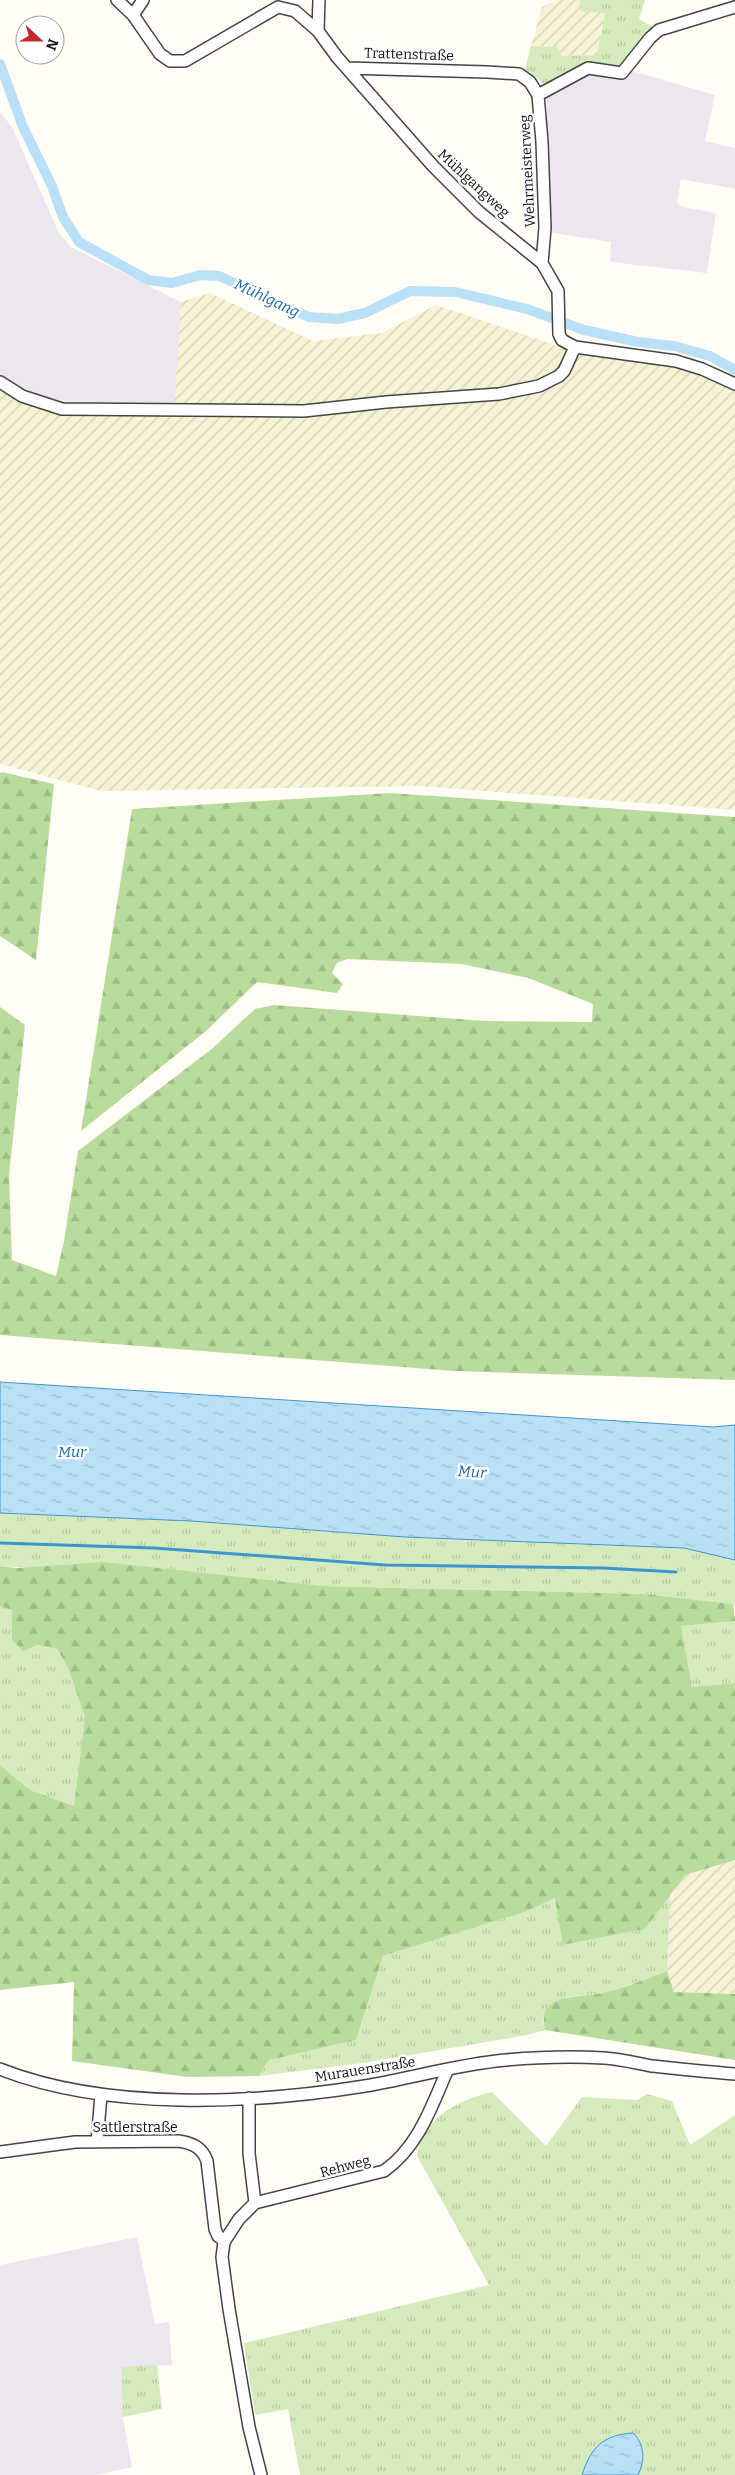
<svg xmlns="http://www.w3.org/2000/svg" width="735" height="2475" font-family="Bitter,serif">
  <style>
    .industrial { fill: #eee6ef }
    .farmland { fill: url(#farmland-furrows) }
    .grass { fill: url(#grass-tufts) }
    .forest { fill: url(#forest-firs) }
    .water { fill: url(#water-ripples); stroke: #3f96cf }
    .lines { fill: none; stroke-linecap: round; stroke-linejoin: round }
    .stream { stroke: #3f96cf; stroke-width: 3 }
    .canal { stroke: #b9e0f7; stroke-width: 10 }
    .minor-casing { stroke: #444; stroke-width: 14 }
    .minor { stroke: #fff; stroke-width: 11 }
    .labels { text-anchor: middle; stroke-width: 5; stroke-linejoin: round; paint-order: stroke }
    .street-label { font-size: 14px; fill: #111; stroke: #fff }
    .water-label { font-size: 15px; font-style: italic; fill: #1768a6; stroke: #fff }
  </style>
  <defs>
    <pattern id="farmland-furrows" width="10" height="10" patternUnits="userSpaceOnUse" patternTransform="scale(1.25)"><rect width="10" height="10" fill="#f6f3d4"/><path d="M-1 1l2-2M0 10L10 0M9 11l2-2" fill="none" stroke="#d2cfb5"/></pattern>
    <pattern id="grass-tufts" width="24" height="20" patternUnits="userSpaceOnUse" patternTransform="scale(1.25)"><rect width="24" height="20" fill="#d5ebbd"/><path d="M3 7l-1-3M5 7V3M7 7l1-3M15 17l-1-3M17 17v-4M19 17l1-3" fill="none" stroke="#b6c8a1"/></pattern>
    <pattern id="forest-firs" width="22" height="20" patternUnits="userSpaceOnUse" patternTransform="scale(1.25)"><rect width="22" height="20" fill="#b9dc9c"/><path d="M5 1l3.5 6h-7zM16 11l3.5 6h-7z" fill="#9ebc85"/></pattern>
    <pattern id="water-ripples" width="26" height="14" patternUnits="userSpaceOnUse" patternTransform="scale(1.25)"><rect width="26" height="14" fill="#b9e0f7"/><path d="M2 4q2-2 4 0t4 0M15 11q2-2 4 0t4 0" fill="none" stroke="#9ebfd3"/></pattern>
  </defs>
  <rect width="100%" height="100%" fill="#fffdf5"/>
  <!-- industrial -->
  <path class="industrial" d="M586 66 622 68 715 95 705 141 735 148V189L681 179 677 202 682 207 716 213 707 273 610 262 611 242 547 232V86Z
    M0 112 12 127 59 233 71 247 181 302 175 415 64 416 16 400 0 387Z
    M137 2237 155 2324 169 2322 172 2365 121 2368 123 2418 132 2467 96 2475H0V2265Z"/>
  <!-- farmland -->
  <path class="farmland" d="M556 0H578L605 13 597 55 561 56 557 47 531 46 542 7Z
    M210 293 313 341 382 333 436 305 561 347 681 367 735 386V810L419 786 101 791 0 764V387L16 400 64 416 174 415 181 302Z
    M735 1860V1994L674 1992 667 1971 670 1894 685 1875Z"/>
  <!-- grass -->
  <path class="grass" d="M578 0H645L639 19 653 27 622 68 595 65 547 86 525 69 531 46 557 47 562 56 597 55 605 13 580 11V1Z
    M0 1513 191 1521 405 1537 684 1548 735 1560V1609L733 1604 644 1594 323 1586 0 1566Z
    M0 1606 12 1610V1640L57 1649 68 1668 85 1717 74 1806 30 1790 0 1765Z
    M735 1621V1683L692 1687 681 1626Z
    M670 1894 667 1971 606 1993 567 1997 543 2019 545 2030 527 2035 363 2063 259 2076 269 2060 356 2040 383 1956 528 1911 556 1898 563 1945 645 1929Z
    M492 2092 546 2146 582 2097 637 2100 647 2094 672 2101 690 2145 735 2115V2475H300L288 2409 255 2415 244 2343 489 2285 417 2156C421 2118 459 2100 492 2092Z
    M157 2365 162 2409 123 2417 121 2367Z"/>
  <!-- forest -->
  <path class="forest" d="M2 772 54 784 36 960 0 936V773Z
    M390 793 735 817V1380L454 1371 0 1335V1007L25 1025 9 1175 12 1260 56 1276 64 1241 78 1151 213 1048 255 1009 274 1005 485 1021 592 1022 593 1004 528 978 462 964 347 959 337 963 332 973 343 984 337 993 257 982 206 1031 81 1131 132 809Z
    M103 1562 323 1586 644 1594 733 1604 735 1621 681 1626 692 1687 735 1683V1860L685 1875 645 1929 563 1945 555 1898 528 1911 383 1956 356 2040 269 2060 259 2076 187 2077 72 2061 74 1982 0 1990V1765L30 1790 74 1806 85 1717 68 1668 57 1649 37 1645 23 1651 12 1640V1610L0 1606V1566L17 1568Z
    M667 1971 674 1992 735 1994V2060L545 2030C536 1990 584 1999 607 1992 627 1987 647 1978 667 1971Z"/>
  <!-- water -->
  <path class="water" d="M0 1382 714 1427 735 1425V1560L684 1548 405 1537 191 1521 0 1513Z
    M633 2433C645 2444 645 2461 638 2475H582C591 2447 603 2435 633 2433Z"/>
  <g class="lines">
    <!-- stream -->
    <path class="stream" d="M0 1543 154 1548 385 1565 603 1568 676 1572"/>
    <!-- canal -->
    <path class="canal" d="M0 64 23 127 52 186 63 217 79 242 148 280 172 283 200 275 219 276 309 317 338 319 365 313 410 291 455 292 527 309 584 330 638 342 674 346 710 356 735 370"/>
    <!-- minor casing -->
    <g class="minor-casing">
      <path id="minor" d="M117 0 133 15 160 54 170 61H185L278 7 295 11 318 31
        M319 0 318 31 337 57 433 166 479 212 542 263 558 291 559 334 562 340 575 347 676 361 702 369 735 384
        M133 15 143 0
        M347 68 487 72 519 74 530 82 538 95 542 142 545 228 542 263
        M538 95 588 68 622 73 650 38 659 30 735 7
        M0 382 22 396 62 409 304 411 386 402 499 394 539 386 559 376 564 371 575 347
        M0 2069C107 2111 253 2104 365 2086 412 2078 459 2064 506 2060 539 2057 571 2056 604 2058 620 2059 636 2063 652 2066 680 2069 707 2072 735 2074
        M249 2098V2153L255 2203
        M97 2142 101 2095
        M0 2152 75 2142 178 2141C192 2143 202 2147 207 2161L215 2229 218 2236 225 2241
        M261 2475 249 2427 229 2309 222 2257 224 2242 239 2219 255 2203 384 2171C418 2147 431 2108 447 2071"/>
    </g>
    <!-- minor -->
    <use href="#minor" class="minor"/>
  </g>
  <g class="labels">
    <!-- street labels -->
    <g class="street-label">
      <text transform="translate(409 54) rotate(2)" y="5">Trattenstraße</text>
      <text transform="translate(527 171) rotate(-93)" y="5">Wehrmeisterweg</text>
      <text transform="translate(474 183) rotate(43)" y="5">Mühlgangweg</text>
      <text transform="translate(365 2069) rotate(-9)" y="5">Murauenstraße</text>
      <text x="135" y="2132">Sattlerstraße</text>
      <text transform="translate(345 2166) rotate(-15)" y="5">Rehweg</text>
    </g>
    <!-- water labels -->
    <g class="water-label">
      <text transform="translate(267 298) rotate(25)" y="5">Mühlgang</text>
      <text x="72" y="1457">Mur</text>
      <text transform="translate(472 1472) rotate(4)" y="5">Mur</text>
    </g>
  </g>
  <!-- north arrow -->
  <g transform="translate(40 40) rotate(111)"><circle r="24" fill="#ffffff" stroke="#a0a0a0"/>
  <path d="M0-4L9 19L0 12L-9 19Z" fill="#c4262e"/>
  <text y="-8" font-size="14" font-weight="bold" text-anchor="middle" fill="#111111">N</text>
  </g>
</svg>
